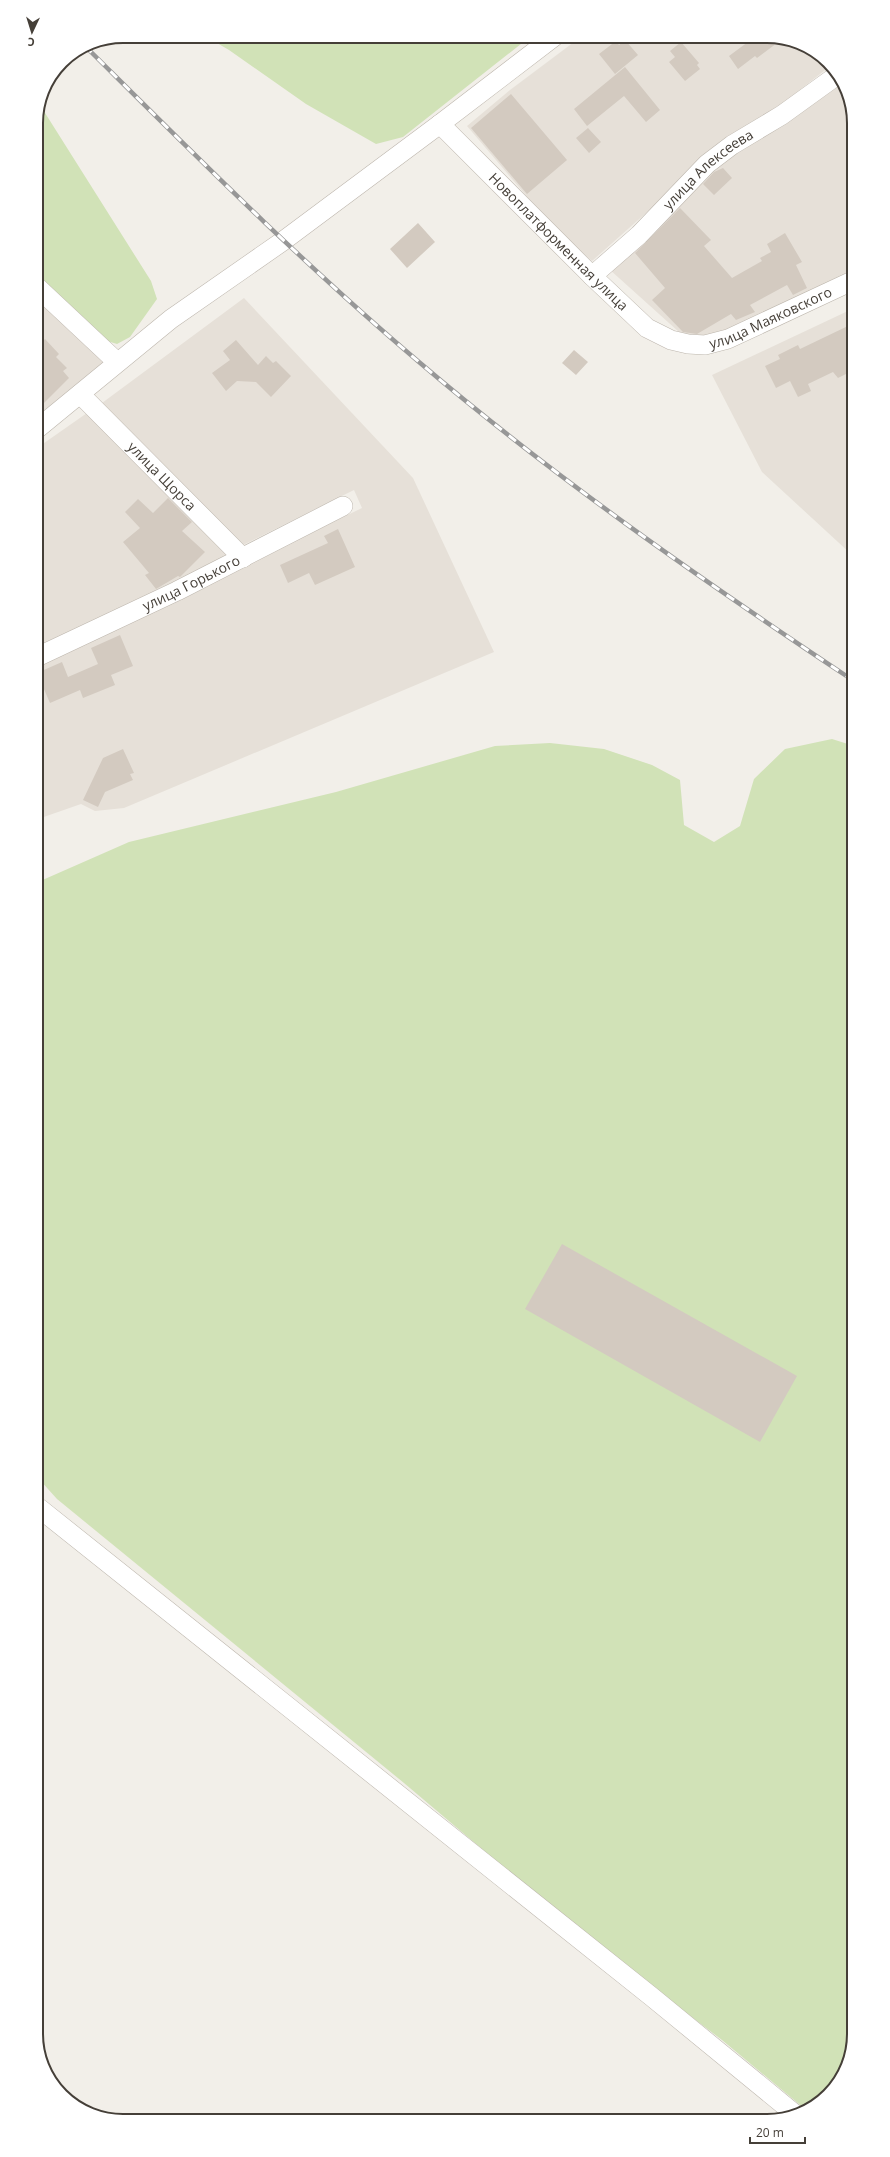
<svg xmlns="http://www.w3.org/2000/svg" width="890" height="2157" font-family="'Open Sans',sans-serif">
  <style>
    .residential { fill: #e6e0d8 }
    .green { fill: #d1e2b7 }
    .building { fill: #d3cac0 }
    .lines { fill: none; stroke-linecap: round; stroke-linejoin: round }
    .minor-casing { stroke: #bdb6ad; stroke-width: 20 }
    .minor { stroke: #fff; stroke-width: 19 }
    .rail-casing { stroke: #979797; stroke-width: 4.5 }
    .rail { stroke: #fff; stroke-width: 3; stroke-dasharray: 9; stroke-linecap: butt }
    .labels { text-anchor: middle; stroke-width: 3.5; stroke-linejoin: round; paint-order: stroke }
    .street-label { font-size: 14px; fill: #453f38; stroke: #fff }
    .rim { fill: none; stroke: #453f38; stroke-width: 2 }
  </style>
  <rect width="100%" height="100%" fill="#f2efe9"/>
  <!-- residential -->
  <path class="residential" d="M582 36H773L820 54 829 67 741 136 737 132 592 261 553 227 467 126 510 90Z
    M842 84 849 96 850 273 721 333 689 341 609 269 726 154 780 128Z
    M37 297 105 361 67 396 37 415Z
    M244 298 413 478 494 652 124 808 95 811 81 804 38 819 37 665 362 508 354 490 241 546 102 403Z
    M850 310 851 554 762 472 712 375Z
    M87 413 227 554 189 578 37 650V448Z"/>
  <!-- green -->
  <path class="green" d="M205 36H531L403 137 376 144 306 104 229 50Z
    M40 105 151 281 157 299 130 337 117 344 104 340 37 277 36 118Z
    M832 739 851 745 854 2034 836 2087 805 2109 722 2040 581 1933 404 1783 57 1499 39 1479 38 882 129 842 336 792 495 746 550 743 604 749 652 765 680 780 684 825 714 842 740 826 754 779 785 749Z"/>
  <!-- building -->
  <path class="building" d="M756 36H773L781 40 757 58 755 56 738 69 729 56Z
    M625 40 638 55 615 74 599 54 616 41 619 45Z
    M681 42 699 63 697 65 700 69 685 81 669 62 675 57 670 51Z
    M625 67 660 110 646 122 624 96 587 126 574 109Z
    M511 94 567 160 527 194 471 128Z
    M588 128 601 142 589 153 576 138Z
    M723 168 732 178 714 195 703 184 714 172Z
    M680 208 711 240 704 246 732 278 762 261 760 258 771 252 767 244 785 233 802 262 796 265 807 288 793 295 787 285 750 305 755 312 736 320 731 314 697 334 683 332 652 300 665 288 635 253Z
    M418 223 435 242 407 268 390 249Z
    M850 325V372L838 378 833 372 808 384 811 391 798 397 790 381 776 388 765 366 780 359 778 355 798 345 800 349Z
    M45 339 59 354 56 357 67 368 63 371 69 378 44 403 37 394V347Z
    M236 340 258 365 266 356 273 363 276 361 291 376 271 397 256 382 237 381 226 391 212 373 230 360 223 351Z
    M574 350 588 362 576 375 562 363Z
    M168 498 192 522 182 531 205 552 180 577 178 576 156 589 145 575 149 573 123 542 140 528 125 512 138 499 153 513Z
    M338 529 355 567 315 585 309 573 288 583 280 565 328 543 324 536Z
    M120 635 133 666 111 675 115 685 83 698 80 690 50 703 37 673 62 662 68 677 98 664 91 648Z
    M123 749 134 773 130 774 133 780 105 792 98 807 83 800 103 758Z
    M562 1244 797 1376 760 1442 525 1309Z"/>
  <g class="lines">
    <!-- minor casing -->
    <g class="minor-casing">
      <g id="minor">
        <path id="s1" d="M440 124 592 276 647 328 671 340 688 344 705 345 728 339 850 282"/>
        <path id="s2" d="M592 276 639 235 707 164 732 145 782 115 836 76"/>
        <path d="M37 287 117 362"/>
        <path id="s3" d="M80 394 243 558"/>
        <path d="M37 429 171 319 283 241 440 124 555 36"/>
        <path id="s4" d="M37 657 177 591 343 506"/>
        <path d="M39 1508 652 1997 796 2115"/>
      </g>
    </g>
    <!-- minor -->
    <use href="#minor" class="minor"/>
    <!-- rail casing -->
    <g class="rail-casing">
      <path id="rail" d="M85 46C194 154 302 263 419 362 555 478 702 580 851 679"/>
    </g>
    <!-- rail -->
    <use href="#rail" class="rail"/>
  </g>
  <g class="labels">
    <!-- street labels -->
    <g class="street-label">
      <text dy="5" stroke="none"><textPath href="#s2" startOffset="158">улица Алексеева</textPath></text>
      <text dy="5" stroke="none"><textPath href="#s1" startOffset="167">Новоплатформенная улица</textPath></text>
      <text dy="5" stroke="none"><textPath href="#s1" startOffset="423">улица Маяковского</textPath></text>
      <text dy="5" stroke="none"><textPath href="#s3" startOffset="116">улица Щорса</textPath></text>
      <text dy="5" stroke="none"><textPath href="#s4" startOffset="171">улица Горького</textPath></text>
    </g>
  </g>
  <!-- crop -->
  <path d="M0 0H890V2157H0ZM123 43H767A80 80 0 0 1 847 123V2034A80 80 0 0 1 767 2114H123A80 80 0 0 1 43 2034V123A80 80 0 0 1 123 43Z" fill="#fff" fill-rule="evenodd"/>
  <path class="rim" d="M123 43H767A80 80 0 0 1 847 123V2034A80 80 0 0 1 767 2114H123A80 80 0 0 1 43 2034V123A80 80 0 0 1 123 43Z"/>
  <!-- north arrow -->
  <g transform="translate(32 32) rotate(184)" stroke="#ffffff" stroke-width="3" paint-order="stroke">
  <path d="M0-3L7 15L0 10L-7 15Z" fill="#453f38"/>
  <text y="-6" font-size="11" font-weight="bold" text-anchor="middle" fill="#453f38">С</text>
  </g>
  <!-- scale -->
  <path d="M750 2137v6h55v-6" fill="none" stroke="#453f38" stroke-width="2"/>
  <text x="756" y="2137" font-size="12" fill="#453f38" stroke="#ffffff" stroke-width="3" paint-order="stroke">20 m</text>
</svg>
